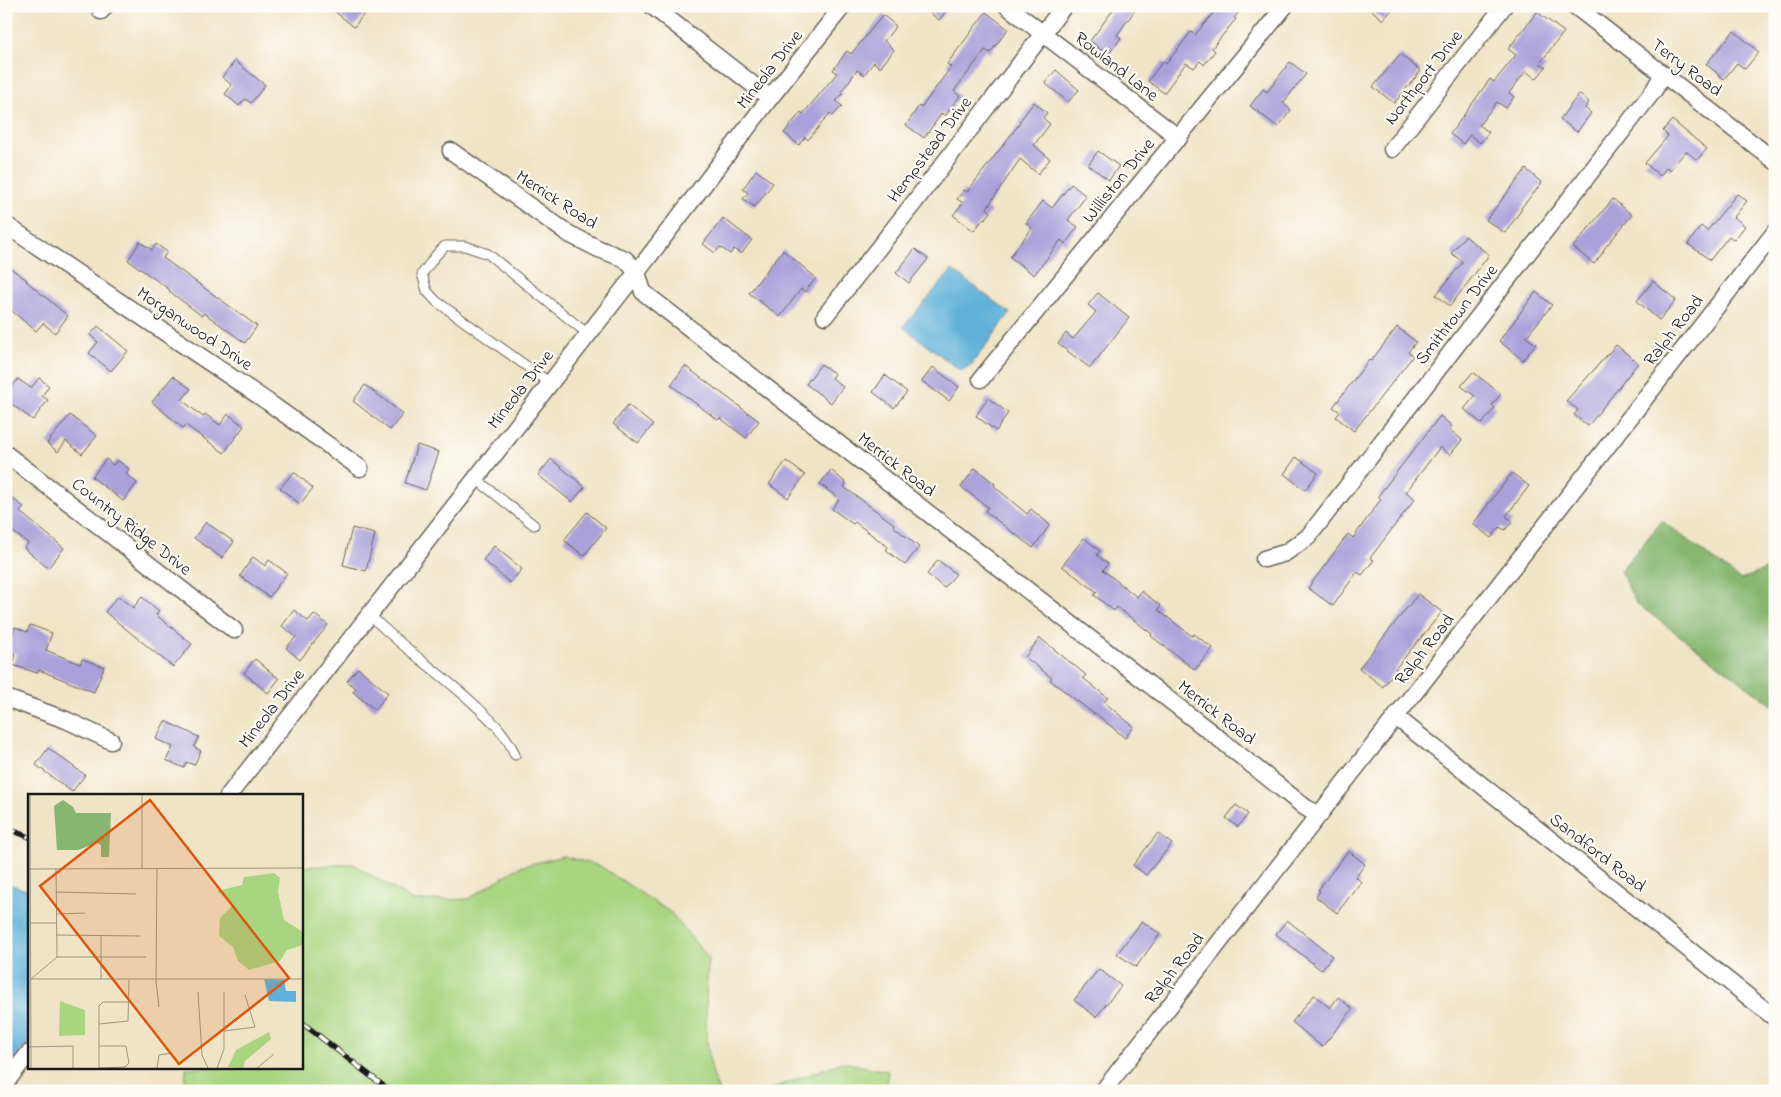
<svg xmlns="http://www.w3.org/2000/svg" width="1781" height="1097" font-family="'Indie Flower',sans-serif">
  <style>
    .green { fill: #a9d581; stroke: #62784e }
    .forest { fill: #86b66f; stroke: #516946 }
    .water { fill: #5eb1d9; stroke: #3d667a }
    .building { fill: #aaa1da }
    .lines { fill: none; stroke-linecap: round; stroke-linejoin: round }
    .lane-casing { stroke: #666258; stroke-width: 11 }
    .street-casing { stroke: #666258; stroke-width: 19 }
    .lane { stroke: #fff; stroke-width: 9 }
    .street { stroke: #fff; stroke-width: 16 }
    .rail-casing { stroke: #1c1c1c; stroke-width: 5.5 }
    .rail { stroke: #fdfcf7; stroke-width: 4; stroke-dasharray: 11; stroke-linecap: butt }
    .labels { text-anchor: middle; stroke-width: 4.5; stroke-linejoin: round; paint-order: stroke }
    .street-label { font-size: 18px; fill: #1c1c1c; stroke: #fdfcf7 }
    .inset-road { fill: none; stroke: #9b9482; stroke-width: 1 }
    .view { fill: #de560d; fill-opacity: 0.15; stroke: #de560d; stroke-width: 2.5 }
    .inset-edge { fill: none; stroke: #1c1c1c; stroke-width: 2.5 }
  </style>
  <rect width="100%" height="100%" fill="#fdfcf7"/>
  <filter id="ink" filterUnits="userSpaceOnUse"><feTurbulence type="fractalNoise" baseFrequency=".02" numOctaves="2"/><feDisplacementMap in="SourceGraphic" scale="10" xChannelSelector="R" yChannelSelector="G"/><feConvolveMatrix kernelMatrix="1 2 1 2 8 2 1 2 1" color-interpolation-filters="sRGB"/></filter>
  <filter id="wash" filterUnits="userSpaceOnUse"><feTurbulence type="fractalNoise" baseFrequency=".0096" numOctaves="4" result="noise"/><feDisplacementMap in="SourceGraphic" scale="20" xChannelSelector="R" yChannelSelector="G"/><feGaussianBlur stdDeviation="1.12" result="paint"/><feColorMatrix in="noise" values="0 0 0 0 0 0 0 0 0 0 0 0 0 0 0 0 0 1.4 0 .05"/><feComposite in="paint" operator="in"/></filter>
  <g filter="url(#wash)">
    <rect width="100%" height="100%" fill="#efe4c6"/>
    <!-- green -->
    <path class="green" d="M563 856 600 866 671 913 708 958C706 998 702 1055 719 1091H178L185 1082 186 1068H301V867L353 864 413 901 468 899 519 867Z
      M842 1062 888 1071 886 1091H766Z"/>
    <!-- forest -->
    <path class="forest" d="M1662 521 1741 580 1770 567 1775 557V707L1636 603 1620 571Z"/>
    <!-- water -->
    <path class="water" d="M952 270 1010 313 972 364 961 371 903 327Z
      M6 883 29 891V1042L15 1058 6 1054Z"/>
    <g id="blocks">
      <!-- building -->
      <path class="building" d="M328 6H370L354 27Z
        M922 6H950L939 20Z
        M1116 6H1138L1117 35 1121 38 1108 55 1090 41Z
        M1219 6H1244L1234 18 1236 19 1212 48 1215 51 1204 65 1200 61 1194 68 1186 63 1164 93 1148 81 1163 61 1166 64 1191 32 1195 35Z
        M1367 6H1395L1383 20Z
        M986 12 1008 29 990 53 985 50 954 91 960 96 945 116 942 113 924 138 906 125 919 106 921 108 951 67 947 64Z
        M1537 12 1564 32 1540 63 1546 67 1536 79 1526 71 1509 93 1514 97 1506 108 1497 102 1479 125 1489 132 1480 143 1470 135 1463 144 1450 134 1490 79 1494 82 1516 55 1508 49Z
        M883 15 896 26 884 41 894 50 880 68 874 62 864 75 857 70 841 92 843 94 836 101 842 106 833 116 830 113 808 140 805 137 799 145 784 133 801 112 803 114 837 73 833 70 847 51 851 54Z
        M1734 31 1759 52 1745 69 1737 63 1724 79 1706 64Z
        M1400 54 1421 71 1394 103 1373 87Z
        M235 61 265 85 251 103 245 99 239 106 225 94 232 85 222 77Z
        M1290 62 1306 74 1283 103 1291 110 1278 127 1250 106 1263 89 1267 92Z
        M1056 70 1079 90 1068 102 1045 83Z
        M1579 94 1589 102 1585 108 1591 113 1577 132 1560 119Z
        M1034 102 1047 113 1043 118 1050 124 1034 145 1050 159 1038 174 1020 159 987 208 991 212 985 219 984 218 974 231 953 215 963 203 957 199 964 190 967 192 1020 123 1019 122Z
        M1672 120 1707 149 1697 160 1686 151 1670 170 1667 167 1660 176 1645 163 1668 136 1663 131Z
        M1098 151 1119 166 1109 180 1088 165Z
        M1526 169 1542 183 1521 208 1522 209 1505 233 1486 220Z
        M756 170 773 183 755 207 743 199 748 193 743 189Z
        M1071 184 1086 196 1068 220 1078 227 1065 244 1061 240 1034 275 1010 257 1032 228 1026 223 1043 201 1052 208Z
        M1737 194 1747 201 1734 217 1745 226 1734 240 1729 236 1710 260 1688 244 1701 226 1707 231Z
        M1613 199 1632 215 1603 250 1604 251 1594 264 1573 247Z
        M723 218 752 240 741 254 734 249 730 254 720 247 715 253 703 244Z
        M1465 236 1489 255 1450 306 1436 295 1463 262 1451 253Z
        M140 242 152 250 156 244 167 252 163 258 257 326 245 343 204 313 202 316 169 291 170 290 128 260Z
        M915 249 928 259 909 283 896 273Z
        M783 250 816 278 805 292 801 289 780 317 749 293Z
        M6 265 27 280 26 281 68 316 55 333 43 323 36 331 6 306Z
        M1653 281 1676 300 1659 320 1637 301Z
        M1536 292 1552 305 1526 337 1536 344 1523 360 1499 341Z
        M1098 293 1129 318 1090 368 1058 344 1066 333 1073 339 1096 312 1088 305Z
        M98 326 128 351 111 371 89 353 98 342 90 335Z
        M1397 327 1416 342 1408 352 1413 356 1354 431 1336 417 1340 412 1333 407 1369 360 1371 361Z
        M1616 345 1638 363 1588 426 1574 415 1578 410 1566 401Z
        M821 364 835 374 832 378 843 387 831 403 806 384Z
        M685 366 759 421 746 438 720 418 718 420 671 385Z
        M933 367 959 387 949 401 922 381Z
        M1473 372 1501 394 1492 405 1495 408 1482 424 1464 409 1475 396 1461 386Z
        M885 375 907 392 894 408 873 392Z
        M173 376 191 389 182 400 203 417 205 414 220 425 228 414 244 426 224 453 186 425 183 428 152 402Z
        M39 378 49 386 42 396 48 400 33 420 6 400V395L18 379 31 388Z
        M365 385 403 414 390 430 353 401Z
        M988 398 1008 413 996 431 976 416Z
        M628 405 653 425 638 443 613 424Z
        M70 415 97 436 82 454 66 441 58 452 47 443Z
        M1440 416 1452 426 1449 429 1462 440 1450 455 1440 447 1406 492 1415 499 1370 558 1374 560 1362 575 1357 572 1333 606 1308 588 1348 534 1353 538 1381 499 1378 496Z
        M417 445 439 452 426 490 405 483Z
        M1296 457 1318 473 1305 490 1284 474Z
        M106 459 113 465 117 460 129 469 126 474 137 483 123 501 92 477Z
        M551 459 585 487 572 502 538 475Z
        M786 461 805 475 788 498 769 484Z
        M975 468 995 484 994 486 1027 514 1031 509 1050 525 1033 548 985 511 988 507 961 487Z
        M831 470 846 483 844 487 894 524 893 526 919 547 905 565 886 550 888 547 855 522 853 524 832 509 839 499 820 484Z
        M294 472 313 488 300 504 280 488Z
        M1512 473 1529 486 1506 516 1513 521 1505 530 1500 527 1491 538 1473 524Z
        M6 494 24 507 20 512 64 548 48 568 24 548 28 543 6 527Z
        M587 512 606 528 584 556 564 540Z
        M206 522 234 542 222 558 194 538Z
        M352 528 375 534 366 571 343 565Z
        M1084 538 1100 551 1097 555 1108 564 1103 570 1137 597 1141 591 1161 606 1158 610 1192 636 1194 634 1213 648 1195 670 1151 636 1152 634 1117 607 1114 611 1094 595 1097 592 1062 566Z
        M494 546 522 569 510 583 483 560Z
        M253 557 265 566 269 560 287 573 269 597 240 576Z
        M938 560 956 574 944 588 927 574Z
        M1418 594 1442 612 1395 669H1396L1383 687 1359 668Z
        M118 596 133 608 142 597 159 611 156 615 192 644 173 667 105 612Z
        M294 610 308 621 314 614 328 625 300 660 286 648 296 637 282 626Z
        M30 625 52 633 46 650 80 664 82 659 104 667 94 692 39 670 37 673 13 665 16 654 7 650 15 627 27 632Z
        M1040 638 1086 675 1083 678 1108 698 1104 702 1134 727 1125 738 1095 713 1094 714 1050 680 1052 678 1025 657Z
        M255 659 279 679 268 693 244 673Z
        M358 668 388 693 375 710 353 692 356 688 347 681Z
        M165 721 199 737 194 747 201 751 194 765 187 762 184 768 166 760 173 747 156 739Z
        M48 748 85 775 72 792 36 765Z
        M1236 805 1248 814 1238 827 1226 818Z
        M1158 833 1172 844 1146 875 1133 865Z
        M1348 851 1365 864 1356 877 1361 882 1337 913 1316 897 1320 891 1318 890Z
        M1287 920 1332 956 1321 970 1276 934Z
        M1142 921 1160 934 1136 967 1117 954Z
        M1099 969 1121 986 1096 1017 1074 1000Z
        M1314 995 1330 1008 1338 997 1353 1009 1322 1047 1292 1022Z"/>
    </g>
  </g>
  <g filter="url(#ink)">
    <use href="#blocks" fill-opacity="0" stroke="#666258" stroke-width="1"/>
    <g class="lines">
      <!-- lane casing -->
      <g class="lane-casing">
        <path id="lane" d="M550 383 436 301 427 291 422 274 436 255 445 246H465L488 254 588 334
          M476 479 534 525
          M370 615C402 648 441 673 475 705 491 720 507 734 515 755"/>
      </g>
      <!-- street casing -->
      <g class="street-casing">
        <path id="street" d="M652 6 770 98
          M1007 6 1179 138
          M1575 6 1775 161
          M101 11 105 6
          M1392 149 1504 6
          M451 151 569 234 599 249 625 259 637 272 643 292 1217 737 1306 808 1320 815
          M6 225 268 402 360 468
          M825 316 913 204 1064 6
          M981 379 1285 6
          M6 454 234 630
          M1264 559 1285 553 1308 537 1654 90 1663 74
          M6 698 66 720 111 741
          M1396 717 1775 1018
          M228 796 637 272 770 98 843 6
          M6 1082 29 1053
          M1103 1091 1775 232"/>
      </g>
      <!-- lane -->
      <use href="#lane" class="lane"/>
      <!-- street -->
      <use href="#street" class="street"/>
      <!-- rail casing -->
      <g class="rail-casing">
        <path id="rail" d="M6 828 29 837
          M301 1022 390 1091"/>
      </g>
      <!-- rail -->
      <use href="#rail" class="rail"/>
    </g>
  </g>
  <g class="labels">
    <!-- street labels -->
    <g class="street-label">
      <text transform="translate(1117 66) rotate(38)" y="6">Rowland Lane</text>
      <text transform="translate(1687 67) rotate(37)" y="6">Terry Road</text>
      <text transform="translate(769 69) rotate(-52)" y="6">Mineola Drive</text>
      <text transform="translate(1423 77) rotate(-52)" y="6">Northport Drive</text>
      <text transform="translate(929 149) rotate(-53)" y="6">Hempstead Drive</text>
      <text transform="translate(1118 180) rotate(-51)" y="6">Williston Drive</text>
      <text transform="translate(557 199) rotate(33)" y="6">Merrick Road</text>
      <text transform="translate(1456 314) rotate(-52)" y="6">Smithtown Drive</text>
      <text transform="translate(195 328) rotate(34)" y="6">Morganwood Drive</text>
      <text transform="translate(1673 330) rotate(-52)" y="6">Ralph Road</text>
      <text transform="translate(520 389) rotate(-52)" y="6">Mineola Drive</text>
      <text transform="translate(897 464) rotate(38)" y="6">Merrick Road</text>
      <text transform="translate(132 526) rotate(38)" y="6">Country Ridge Drive</text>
      <text transform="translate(1424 649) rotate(-52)" y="6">Ralph Road</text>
      <text transform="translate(271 708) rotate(-52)" y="6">Mineola Drive</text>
      <text transform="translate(1217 712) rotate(38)" y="6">Merrick Road</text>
      <text transform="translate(1598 852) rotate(38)" y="6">Sandford Road</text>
      <text transform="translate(1174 968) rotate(-52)" y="6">Ralph Road</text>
    </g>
  </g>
  <!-- overview -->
  <g transform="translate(28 794)">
    <rect width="275" height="275" fill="#efe4c6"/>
    <path d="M246 79 252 84 250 97 256 126 275 138V151L259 156 252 167 221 176 210 167 205 153 191 142 192 124 205 111 189 97 214 91 216 83ZM32 207 57 216V241L31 242ZM241 238 243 245 217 267 215 274 200 273 208 256Z" fill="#a9d581"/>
    <path d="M35 6 45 13 48 19H83L81 63H73V51L69 49 50 56H29L26 12Z" fill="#86b66f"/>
    <path d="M236 185 256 186 258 197H268V208L241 207Z" fill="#5eb1d9"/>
    <path class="inset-road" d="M2 1 3 274M28 74 29 163M114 74V1M129 74 128 187 131 213M0 75 275 74M28 98 108 100M28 120 57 119M2 129H28M28 141 112 142M73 141V185M29 163H118M3 185H275M3 185 29 163M170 198 174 261 180 274M71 230 100 227 101 186M196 237 227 233 217 201M0 253 45 252V274M71 274V212L75 208H100M71 274 97 273 101 269 98 252H71M129 274 131 261 144 259M189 274 196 255V198M229 274 246 260"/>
    <path class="view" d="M122 6 261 184 151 270 12 92Z"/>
    <rect width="275" height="275" class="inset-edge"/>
  </g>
  <!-- margin -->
  <rect width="1781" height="1097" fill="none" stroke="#fdfcf7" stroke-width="25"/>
</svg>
